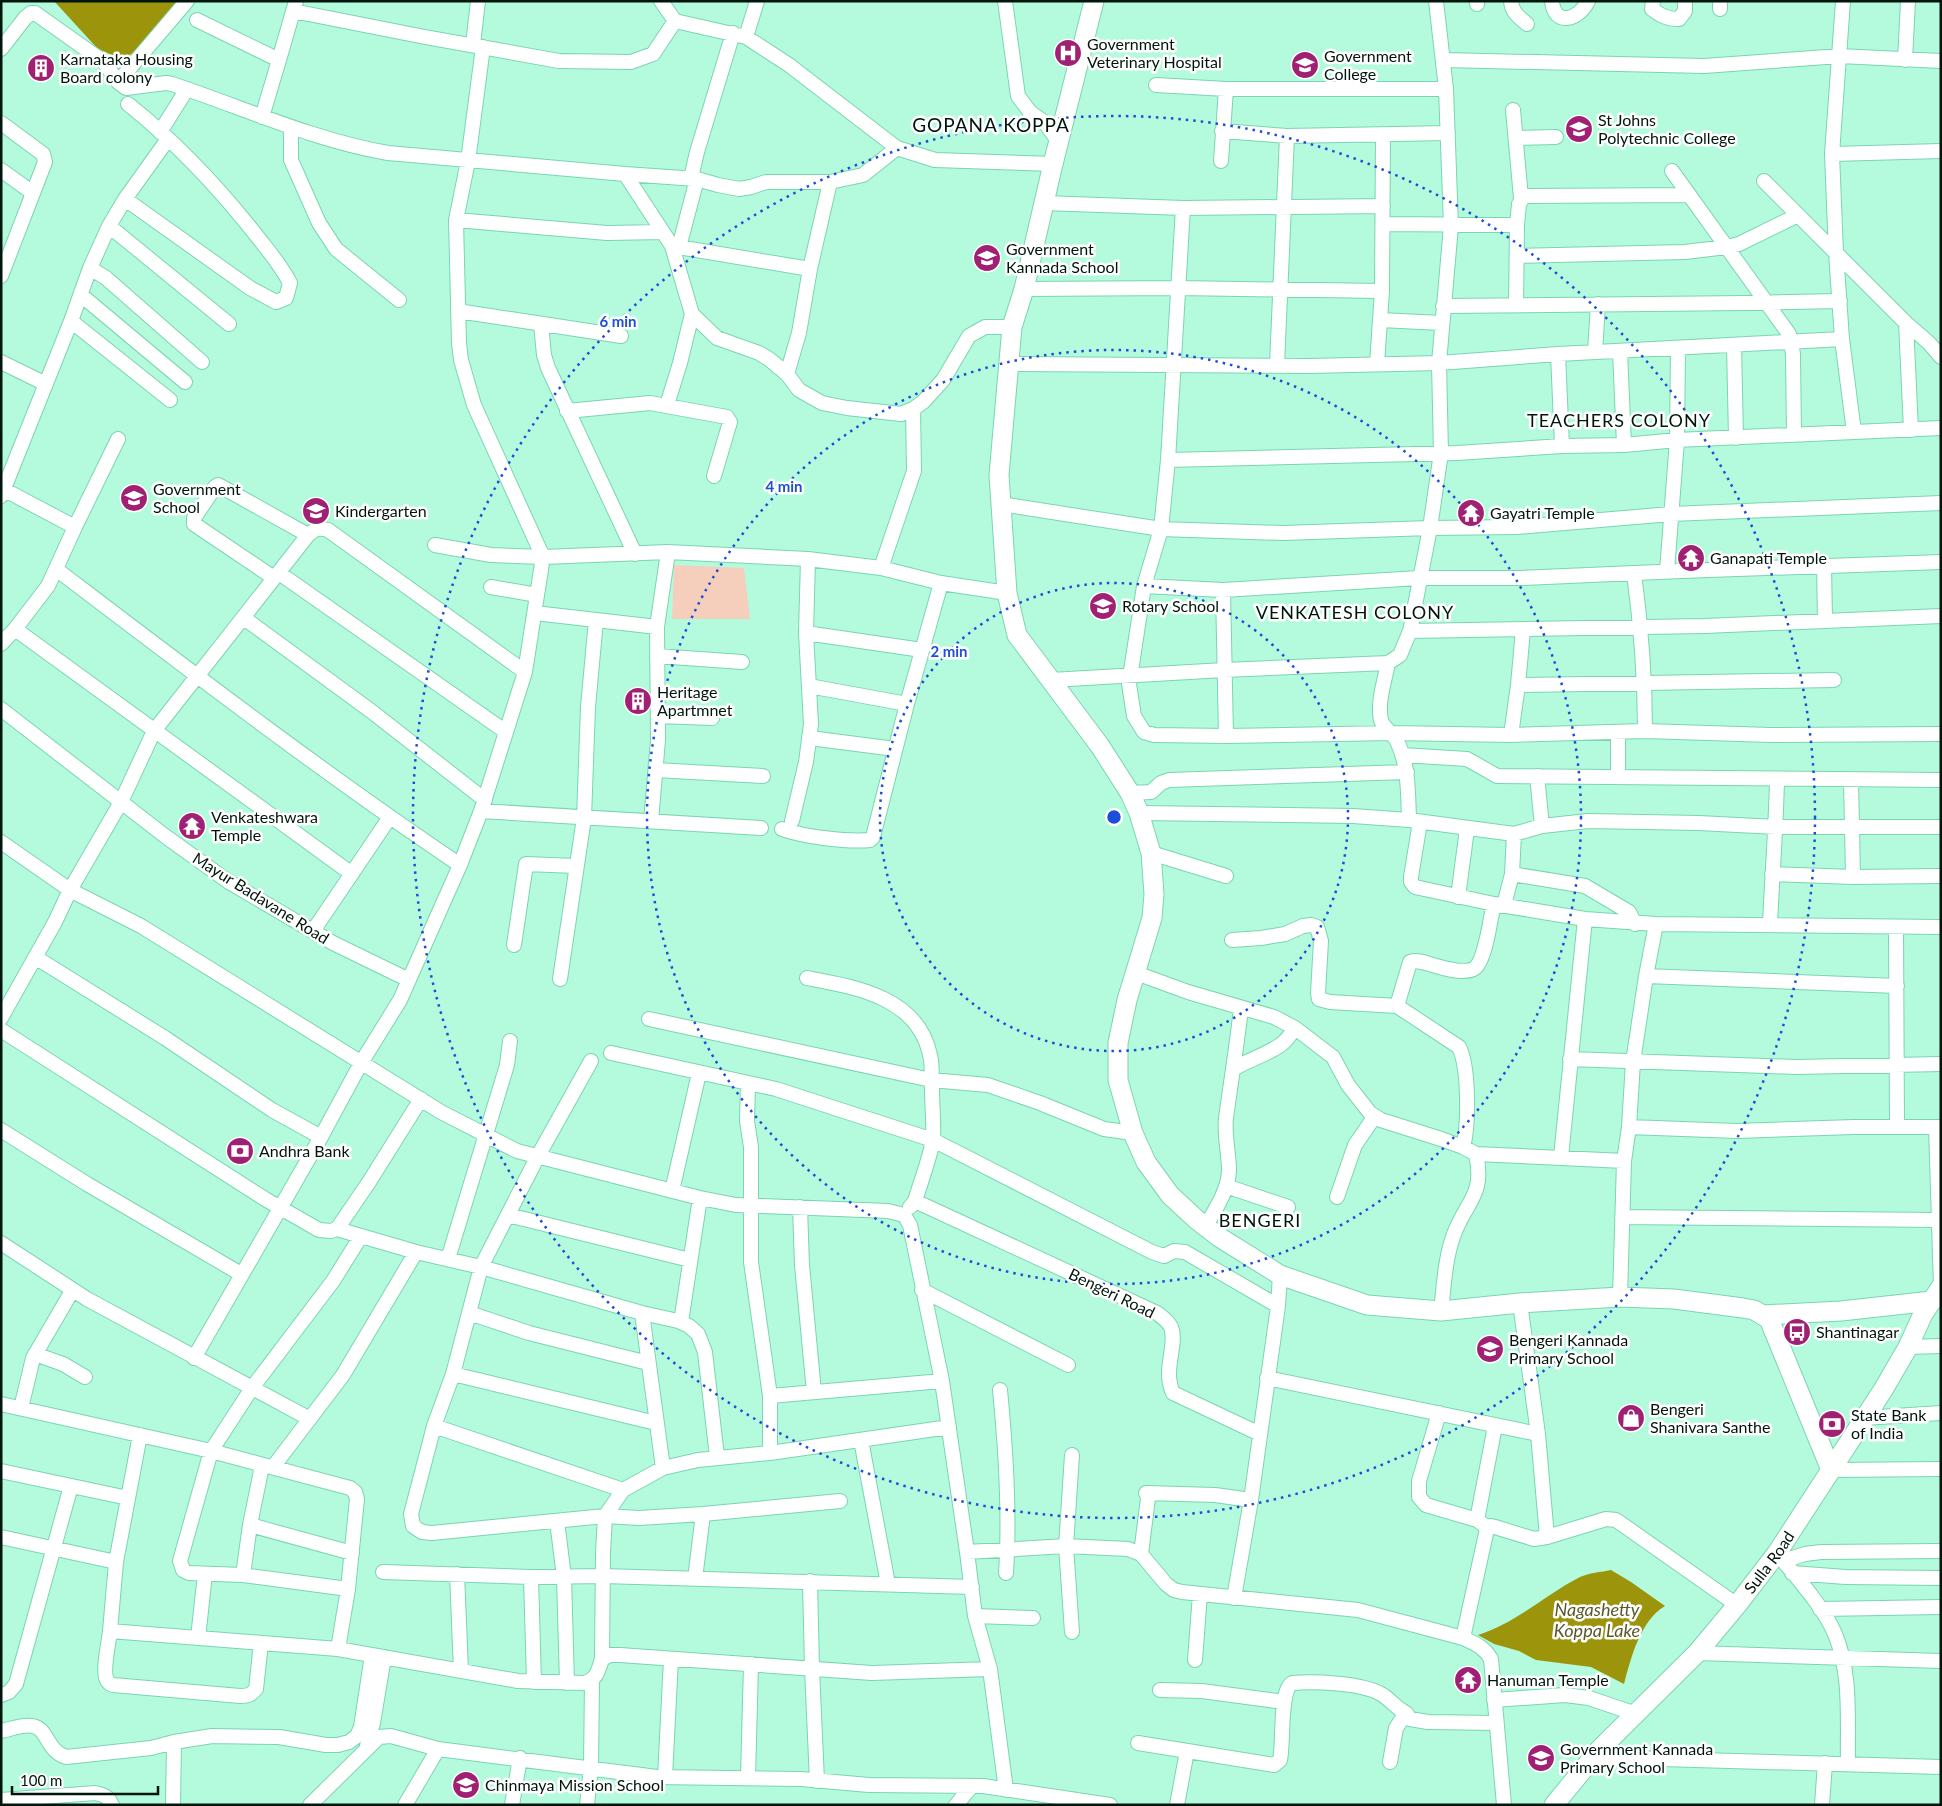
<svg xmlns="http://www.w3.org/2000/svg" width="1942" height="1806" font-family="Lato,sans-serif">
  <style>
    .green { fill: #f6cebc }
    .water { fill: #9c950b }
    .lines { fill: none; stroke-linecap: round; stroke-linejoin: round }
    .minor-casing { stroke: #7bd5b1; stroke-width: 16 }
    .major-casing { stroke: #7bd5b1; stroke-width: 21 }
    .minor { stroke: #fff; stroke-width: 14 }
    .major { stroke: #fff; stroke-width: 19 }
    .ring { fill: none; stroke: #1d4ed8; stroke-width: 2.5; stroke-dasharray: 2.5 5 }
    .labels { text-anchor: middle; stroke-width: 5; stroke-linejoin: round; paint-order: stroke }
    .poi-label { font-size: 16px; fill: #00160c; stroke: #fff; text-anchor: start }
    .street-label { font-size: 16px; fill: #00160c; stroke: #fff }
    .neighbourhood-label { font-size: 18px; letter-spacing: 1px; fill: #00160c; stroke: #fff }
    .water-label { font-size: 18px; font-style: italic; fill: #5b592a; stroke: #fff }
    .quarter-label { font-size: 19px; letter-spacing: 1px; fill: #00160c; stroke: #fff }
    .centre { fill: #1d4ed8; stroke: #fff; stroke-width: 2.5 }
    .ring-label { font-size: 15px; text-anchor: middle; font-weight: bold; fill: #1d4ed8; stroke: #fff; stroke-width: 5; stroke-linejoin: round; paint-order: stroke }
  </style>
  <rect width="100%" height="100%" fill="#b4fbdd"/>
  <!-- green -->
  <path class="green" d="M674 565 744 568 750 619H672Z"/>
  <!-- water -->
  <path class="water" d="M54 1H177L142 47 122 60 97 48Z
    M1611 1570 1631 1582 1665 1606C1640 1621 1631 1658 1624 1684L1591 1667 1536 1660 1519 1651 1494 1644 1478 1635C1516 1623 1545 1595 1580 1577 1589 1573 1601 1572 1611 1570Z"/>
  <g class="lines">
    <!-- minor casing -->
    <g class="minor-casing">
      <path id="minor" d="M661 1 675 21 746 37 789 65 897 148 935 160 1053 164
        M1005 1 1018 96 1030 112 1045 123 1059 142
        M1511 1C1512 13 1519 17 1527 24
        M1552 1C1554 27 1579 20 1588 1
        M1653 1 1652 9C1661 16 1668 19 1679 19L1685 11V1
        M1843 1 1832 154 1836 253 1842 339 1854 432
        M1477 4V1
        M1720 9V1
        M293 11 425 37 559 61 631 62 653 54 675 21
        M197 20 279 60 296 1
        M746 37 757 1
        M473 45 478 1
        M1 49 25 18 31 13H35L104 62 118 82 126 88 166 83 172 84C244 108 313 140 388 153L625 174 672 246 692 314 717 338 759 353 769 359 787 374 799 390 822 403 847 408 901 414 913 409 923 402 943 380 969 336 985 327H1012
        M1444 60 1704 66 1840 56 1941 61
        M1905 60 1908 1
        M118 82 187 1
        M1156 85 1226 89H1446
        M1513 110 1521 198
        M262 117 279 60
        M1 123 43 154 45 162 33 193
        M291 127V160L319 223 336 249 399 300
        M1222 131 1287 136 1448 133
        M160 132 187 89
        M1516 138 1556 137
        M1832 154 1941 151
        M1221 161 1226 89
        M1 170 33 193 1 276
        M1672 171 1789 334 1793 354 1794 434
        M625 174 697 179 718 185 739 189 751 187 766 182H830L863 175 897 148
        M691 178 697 152 733 33
        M1764 181 1906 323 1929 343 1941 357
        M125 199 250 288 276 302 286 298 290 283C282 267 271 254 260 240 221 190 177 143 128 104
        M1044 203 1183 208 1383 206
        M456 220 607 233 663 232
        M1383 224 1517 225
        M109 226 229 324
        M672 246 810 269
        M679 247 697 179
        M1518 256 1685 252 1727 247 1739 244 1798 215
        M90 268 106 278 202 362
        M1024 289 1178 288 1382 291
        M81 295 185 382
        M1516 305 1517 225 1519 204 1524 196 1689 195
        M1443 306 1748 303 1840 301
        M458 311 621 336
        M1380 320 1442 323
        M71 321 170 400
        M1906 323 1911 430
        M541 324 544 355 548 368 635 554
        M1734 345 1736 438
        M1620 351 1624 445
        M1595 352 1598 304
        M1558 354 1562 446
        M1 362 46 384
        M1009 364 1309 366 1439 363 1558 354 1842 339
        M1377 364 1382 291 1383 135
        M1277 365 1287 136
        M787 374 799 333 810 269 830 182
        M667 405 680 363 692 314
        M567 411 650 403 727 417 730 422 714 476
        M1168 460 1457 453 1562 446 1624 445 1677 440 1941 428
        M1 488 75 527 48 586 15 629 352 874
        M1 496 71 321 90 268 109 226 125 199 168 139
        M1941 503 1671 514 1517 527 1430 528 1283 533 1161 529 1144 586 1129 684 1134 716 1144 732 1154 735 1226 736 1391 733 1511 735 1645 731 1771 735 1941 734
        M1001 504 1161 529 1168 460 1183 208
        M75 527 118 439
        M435 545 491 555 543 557 668 552 808 559 881 568 941 583 1007 593
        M1824 565 1825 620
        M881 568 914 471 913 409
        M56 569C189 670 322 772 460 865
        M1667 571 1677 440 1678 348
        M279 573 506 732
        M1634 573C1641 626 1645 677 1645 731
        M274 578 194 524V518L215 487 218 485 222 487 308 535
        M1144 586 1223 590 1419 578H1521L1681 571 1941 562
        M491 587 537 595
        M1223 590 1226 736
        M535 613 657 627
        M244 618 371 711 485 800
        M1410 631 1705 626 1941 616
        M806 633 922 650
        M1 644 15 629
        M657 656 742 662
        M1388 663C1385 680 1377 702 1381 720 1383 728 1393 733 1397 741 1409 766 1408 793 1409 820
        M1051 680 1224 670 1388 663 1400 655 1410 631 1430 528 1441 453 1439 363 1451 226 1446 89 1436 1
        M1518 685 1834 680
        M809 686 907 704
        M1 709 165 836 229 882 333 943 409 980
        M658 716 712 718
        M1511 735 1518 685 1523 630
        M810 738 895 749
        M1402 755 1467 759 1497 776 1941 780
        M656 770 763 776
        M1537 776 1542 826
        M1618 776V732
        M1851 780 1853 877
        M1130 793 1151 792 1161 783 1169 780 1407 772
        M481 811 761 828
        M1139 813 1353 816 1409 820 1514 834 1542 826 1588 821 1699 823 1776 827H1941
        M651 821 658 740 657 627 668 552
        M792 821 806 762 811 724 806 633 808 559
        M1420 822 1411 877V882L1415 887 1494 904 1585 919 1656 924
        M782 829C804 837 847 842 870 840L873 837 907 704 941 583
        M1 842 70 890 141 926 441 1112 517 1151 700 1198 736 1205 888 1211 904 1215 910 1225 942 1381 967 1552 975 1616 990 1669 1006 1790
        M1151 853 1226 876
        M1512 874 1585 886 1629 912 1635 924
        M1772 874 1853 877 1941 876
        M1458 897 1467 829
        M1504 905 1512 874 1514 834
        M1770 925C1772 877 1776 828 1777 779
        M1896 927 1897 1127
        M313 931 390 817
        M1232 940 1261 938 1285 934 1303 926 1311 925 1317 927 1321 941 1318 993 1319 999 1330 1002 1397 1006 1459 1047C1469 1067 1469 1125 1463 1147
        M514 945 526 864 576 866
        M35 957 165 1038 272 1110 321 1137
        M1136 973 1188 992 1274 1017 1295 1028 1333 1057 1348 1085 1370 1113 1381 1120 1441 1139 1463 1147 1476 1154C1485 1195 1467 1200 1454 1234 1445 1258 1444 1285 1441 1311
        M1646 976 1897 986
        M807 978C855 987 918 997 930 1055 933 1066 931 1078 932 1089 932 1105 934 1123 933 1139 931 1155 920 1184 915 1201L910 1207
        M560 979 584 818 588 707 596 620
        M1397 1006 1410 962C1418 959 1428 964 1436 966 1446 969 1467 974 1475 968 1486 959 1490 918 1494 904
        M1 1018 55 922 70 890 121 802 154 731 308 535C315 529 319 527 328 530L525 672
        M649 1019 931 1080 988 1085 1040 1103 1104 1129 1133 1133
        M1 1030 265 1199 319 1230 331 1231 337 1229 416 1252
        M611 1053 776 1089 933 1140 1152 1252 1164 1256 1174 1251 1185 1252 1278 1306
        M1570 1059 1796 1067 1941 1064
        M591 1061 538 1156 481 1267 453 1374 434 1426 411 1514 413 1526 422 1532 432 1533 605 1516 639 1518 703 1514 840 1501
        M1235 1068C1248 1060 1276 1051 1285 1041 1289 1037 1292 1032 1295 1028
        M748 1083 747 1121 751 1147V1262L770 1396
        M1629 1127 1737 1131 1854 1127H1941
        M1936 1127 1941 1287
        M1 1130 87 1184 241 1274
        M1476 1154 1624 1161
        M1561 1157 1585 919
        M1226 1186 1288 1207
        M672 1191 699 1073
        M1337 1197 1355 1145 1375 1116
        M915 1201 1157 1313C1162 1317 1168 1321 1171 1327 1178 1345 1162 1369 1173 1393L1260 1434
        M800 1207 802 1265 814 1392
        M508 1215 690 1260
        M1622 1217 1939 1220
        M1205 1227C1215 1210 1228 1191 1229 1171 1229 1153 1224 1135 1226 1118 1231 1081 1237 1045 1241 1008
        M337 1229 369 1182 421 1099
        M1 1243 87 1299 310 1419
        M448 1259 507 1065 510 1041
        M922 1290 1068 1365
        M1620 1297 1624 1161 1629 1127 1633 1062 1646 976 1656 924 1941 927
        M469 1313 529 1333 648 1363
        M642 1313 663 1468
        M681 1322 700 1198
        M1908 1347 1941 1346
        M35 1354 63 1364 85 1377
        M194 1358 321 1137 361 1063 400 1000 460 865 481 811 525 672 543 557 474 405 461 360 459 343 456 220 468 161 483 47
        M453 1374 656 1423
        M1267 1378 1538 1434
        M1000 1390C1006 1451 1010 1512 1006 1573
        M1 1404 211 1451 350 1488 355 1492 357 1499 348 1589 338 1649
        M21 1408 33 1358 72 1291
        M1439 1413 1419 1481V1497L1426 1505 1477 1520
        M1864 1418 1941 1413
        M434 1426 623 1490
        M861 1440 888 1584
        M770 1453V1396L942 1381
        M1072 1455 1066 1546 1072 1632
        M273 1467 343 1375 416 1252 481 1267 642 1313 678 1321 689 1326 698 1334 705 1352 717 1457
        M1831 1470 1941 1469
        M1 1471 128 1498
        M1146 1493 1215 1495 1251 1500
        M557 1521 564 1577 567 1683
        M250 1525 352 1553
        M1484 1525 1477 1520 1495 1426
        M1 1537 116 1562 110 1631 338 1649 518 1681 585 1683C597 1679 598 1671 602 1659L610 1655H620L872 1673 990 1669
        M1547 1537 1606 1519 1616 1520 1737 1605
        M967 1552 1066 1546 1128 1549 1141 1554 1166 1584 1174 1590 1182 1592 1358 1610 1463 1638C1476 1644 1484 1647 1491 1659L1504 1805
        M1777 1553C1796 1577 1823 1606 1835 1634 1852 1675 1847 1721 1848 1764
        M1141 1554 1148 1498
        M1783 1561 1805 1554 1821 1552 1941 1551
        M116 1562 140 1435
        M383 1572 531 1577 603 1576 972 1587
        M1792 1573 1846 1577 1941 1578
        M457 1574 461 1671
        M243 1575 250 1525 262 1466
        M531 1577 534 1682
        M695 1579 703 1514
        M810 1581 812 1669 817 1781
        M348 1589 243 1575 189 1573 183 1570 180 1561 211 1451 252 1388 333 1281 361 1236
        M1234 1598 1251 1500 1278 1306 1280 1275
        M1820 1609 1941 1607
        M975 1616 1033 1618
        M110 1631C109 1641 102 1672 107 1680 108 1683 110 1684 113 1685L240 1696C248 1696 251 1695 256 1689L261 1643
        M198 1638 205 1574
        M1463 1638 1487 1529 1491 1526 1495 1527 1534 1539 1547 1537 1538 1434 1520 1303
        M1697 1653 1941 1661
        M602 1659 603 1553 605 1516 623 1490 663 1468 698 1460 770 1453 949 1427
        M1195 1660 1200 1594
        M1160 1690 1202 1691 1284 1702
        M1 1695 9 1692 16 1684 71 1486
        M1494 1700 1565 1695 1589 1698 1636 1714
        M1 1731C11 1729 23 1724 33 1726 48 1729 46 1750 66 1757L151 1748 174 1742 212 1736 279 1737 326 1745H338L349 1742 357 1736 361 1727 372 1655
        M1138 1743 1274 1765 1280 1760C1284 1743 1279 1692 1292 1683 1314 1681 1362 1683 1381 1694 1390 1699 1396 1708 1406 1713
        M366 1750 373 1723 384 1657
        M1593 1757 1941 1767
        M1390 1762 1396 1728 1406 1713 1410 1719 1428 1722 1496 1723
        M665 1777 671 1659
        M748 1778 751 1664
        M1 1800 95 1793C104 1795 108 1796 112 1805
        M173 1805 174 1742
        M310 1805 379 1737 391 1736 438 1749
        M405 1805 438 1749 657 1777 801 1779 869 1785 983 1786 1110 1805
        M512 1805 520 1758
        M587 1805 591 1767 592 1681
        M956 1805 971 1787
        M1177 1805 1187 1751
        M1822 1805 1825 1763"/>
    </g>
    <!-- major casing -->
    <g class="major-casing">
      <g id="major">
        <path d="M1094 1 1053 164 1024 289 1012 327 999 475 1007 593 1017 635 1100 746 1130 793 1139 813 1151 853 1154 894 1152 918 1127 1000 1118 1043V1080L1133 1133 1146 1162 1170 1195 1197 1220 1219 1237 1280 1275 1367 1305 1441 1311 1520 1303 1620 1297 1674 1299 1743 1308 1754 1310 1769 1319 1831 1470"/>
        <path d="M1763 1315 1841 1311 1932 1301"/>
        <path id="s1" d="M1554 1805 1599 1750 1697 1653 1737 1605 1777 1553 1883 1390 1908 1347 1923 1314 1941 1287"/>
      </g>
    </g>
    <!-- minor -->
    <use href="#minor" class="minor"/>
    <!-- major -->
    <use href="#major" class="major"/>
  </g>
  <!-- distance rings -->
  <g class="ring">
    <circle cx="1114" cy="817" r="234"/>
    <circle cx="1114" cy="817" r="467"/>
    <circle cx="1114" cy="817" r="701"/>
  </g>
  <!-- icons -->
  <defs>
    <g id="hospital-disc" transform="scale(1.4375)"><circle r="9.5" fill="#a02173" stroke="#fff"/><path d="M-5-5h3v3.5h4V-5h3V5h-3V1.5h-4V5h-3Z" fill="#fff"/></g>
    <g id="university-disc" transform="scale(1.4375)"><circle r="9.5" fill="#a02173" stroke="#fff"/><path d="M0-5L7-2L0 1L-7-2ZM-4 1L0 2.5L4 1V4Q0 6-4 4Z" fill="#fff"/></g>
    <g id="building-disc" transform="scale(1.4375)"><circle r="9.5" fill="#a02173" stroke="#fff"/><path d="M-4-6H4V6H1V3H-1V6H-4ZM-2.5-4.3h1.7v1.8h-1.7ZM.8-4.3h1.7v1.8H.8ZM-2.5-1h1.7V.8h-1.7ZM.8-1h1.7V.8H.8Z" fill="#fff"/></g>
    <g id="school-disc" transform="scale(1.4375)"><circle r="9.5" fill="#a02173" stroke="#fff"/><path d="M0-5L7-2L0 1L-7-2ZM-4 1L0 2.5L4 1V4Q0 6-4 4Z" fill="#fff"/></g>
    <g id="temple-disc" transform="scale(1.4375)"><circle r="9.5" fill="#a02173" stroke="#fff"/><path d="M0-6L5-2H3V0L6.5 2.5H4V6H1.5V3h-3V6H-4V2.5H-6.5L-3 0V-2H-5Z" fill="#fff"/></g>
    <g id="bank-disc" transform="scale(1.4375)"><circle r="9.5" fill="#a02173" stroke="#fff"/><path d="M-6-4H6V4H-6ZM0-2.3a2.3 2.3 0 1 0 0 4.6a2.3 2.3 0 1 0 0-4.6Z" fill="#fff"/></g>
    <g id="bus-disc" transform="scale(1.4375)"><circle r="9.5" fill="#a02173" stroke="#fff"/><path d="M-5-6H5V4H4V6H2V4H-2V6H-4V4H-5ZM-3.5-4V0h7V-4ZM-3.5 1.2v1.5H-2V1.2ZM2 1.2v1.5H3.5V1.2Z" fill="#fff"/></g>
    <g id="shop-disc" transform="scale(1.4375)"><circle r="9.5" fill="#a02173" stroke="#fff"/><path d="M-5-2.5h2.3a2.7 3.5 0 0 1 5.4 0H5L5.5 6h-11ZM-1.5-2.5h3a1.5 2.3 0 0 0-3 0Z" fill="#fff"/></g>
  </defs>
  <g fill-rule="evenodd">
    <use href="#hospital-disc" x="1068" y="53"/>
    <use href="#university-disc" x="1305" y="65"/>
    <use href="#building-disc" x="41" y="68"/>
    <use href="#university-disc" x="1579" y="129"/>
    <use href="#school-disc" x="987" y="258"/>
    <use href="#school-disc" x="134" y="498"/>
    <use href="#school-disc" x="316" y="511"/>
    <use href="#temple-disc" x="1471" y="513"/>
    <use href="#temple-disc" x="1691" y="558"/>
    <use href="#school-disc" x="1103" y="606"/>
    <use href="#building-disc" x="638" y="701"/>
    <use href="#temple-disc" x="192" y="826"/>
    <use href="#bank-disc" x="240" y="1151"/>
    <use href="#bus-disc" x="1797" y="1332"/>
    <use href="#school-disc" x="1490" y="1349"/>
    <use href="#shop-disc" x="1631" y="1418"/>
    <use href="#bank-disc" x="1832" y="1424"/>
    <use href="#temple-disc" x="1468" y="1680"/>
    <use href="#school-disc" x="1541" y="1758"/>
    <use href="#school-disc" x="466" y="1785"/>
  </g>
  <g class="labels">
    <!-- poi labels -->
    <g class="poi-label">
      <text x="1087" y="50">Government<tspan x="1087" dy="18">Veterinary Hospital</tspan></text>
      <text x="1324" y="62">Government<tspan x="1324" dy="18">College</tspan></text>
      <text x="60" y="65">Karnataka Housing<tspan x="60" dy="18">Board colony</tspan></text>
      <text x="1598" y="126">St Johns<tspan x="1598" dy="18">Polytechnic College</tspan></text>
      <text x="1006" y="255">Government<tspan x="1006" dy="18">Kannada School</tspan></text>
      <text x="153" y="495">Government<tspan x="153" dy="18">School</tspan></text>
      <text x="335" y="517">Kindergarten</text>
      <text x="1490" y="519">Gayatri Temple</text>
      <text x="1710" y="564">Ganapati Temple</text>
      <text x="1122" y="612">Rotary School</text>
      <text x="657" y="698">Heritage<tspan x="657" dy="18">Apartmnet</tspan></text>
      <text x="211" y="823">Venkateshwara<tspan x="211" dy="18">Temple</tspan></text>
      <text x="259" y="1157">Andhra Bank</text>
      <text x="1816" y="1338">Shantinagar</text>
      <text x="1509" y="1346">Bengeri Kannada<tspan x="1509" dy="18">Primary School</tspan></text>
      <text x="1650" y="1415">Bengeri<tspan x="1650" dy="18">Shanivara Santhe</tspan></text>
      <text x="1851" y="1421">State Bank<tspan x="1851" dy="18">of India</tspan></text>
      <text x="1487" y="1686">Hanuman Temple</text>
      <text x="1560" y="1755">Government Kannada<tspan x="1560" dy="18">Primary School</tspan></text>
      <text x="485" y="1791">Chinmaya Mission School</text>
    </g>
    <!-- street labels -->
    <g class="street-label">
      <text transform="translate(261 898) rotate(32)" y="6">Mayur Badavane Road</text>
      <text transform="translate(1112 1293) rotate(26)" y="6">Bengeri Road</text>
      <text dy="6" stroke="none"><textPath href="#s1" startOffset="325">Sulla Road</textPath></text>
    </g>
    <!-- neighbourhood labels -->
    <g class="neighbourhood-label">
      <text x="1619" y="427">TEACHERS COLONY</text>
      <text x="1355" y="619">VENKATESH COLONY</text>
      <text x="1260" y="1227">BENGERI</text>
    </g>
    <!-- water labels -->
    <g class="water-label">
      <text x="1597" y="1616">Nagashetty<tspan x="1597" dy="21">Koppa Lake</tspan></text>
    </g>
    <!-- quarter labels -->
    <g class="quarter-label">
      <text x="991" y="132">GOPANA KOPPA</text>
    </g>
  </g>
  <circle cx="1114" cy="817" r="8" class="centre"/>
  <g class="ring-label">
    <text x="618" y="327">6 min</text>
    <text x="784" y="492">4 min</text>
    <text x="949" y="657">2 min</text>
  </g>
  <!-- border -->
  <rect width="1942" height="1806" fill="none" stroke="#00160c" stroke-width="5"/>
  <!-- scale -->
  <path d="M12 1786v8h146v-8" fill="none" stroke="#00160c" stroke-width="2.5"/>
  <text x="20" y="1786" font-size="15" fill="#00160c" stroke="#ffffff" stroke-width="4" paint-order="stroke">100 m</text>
</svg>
